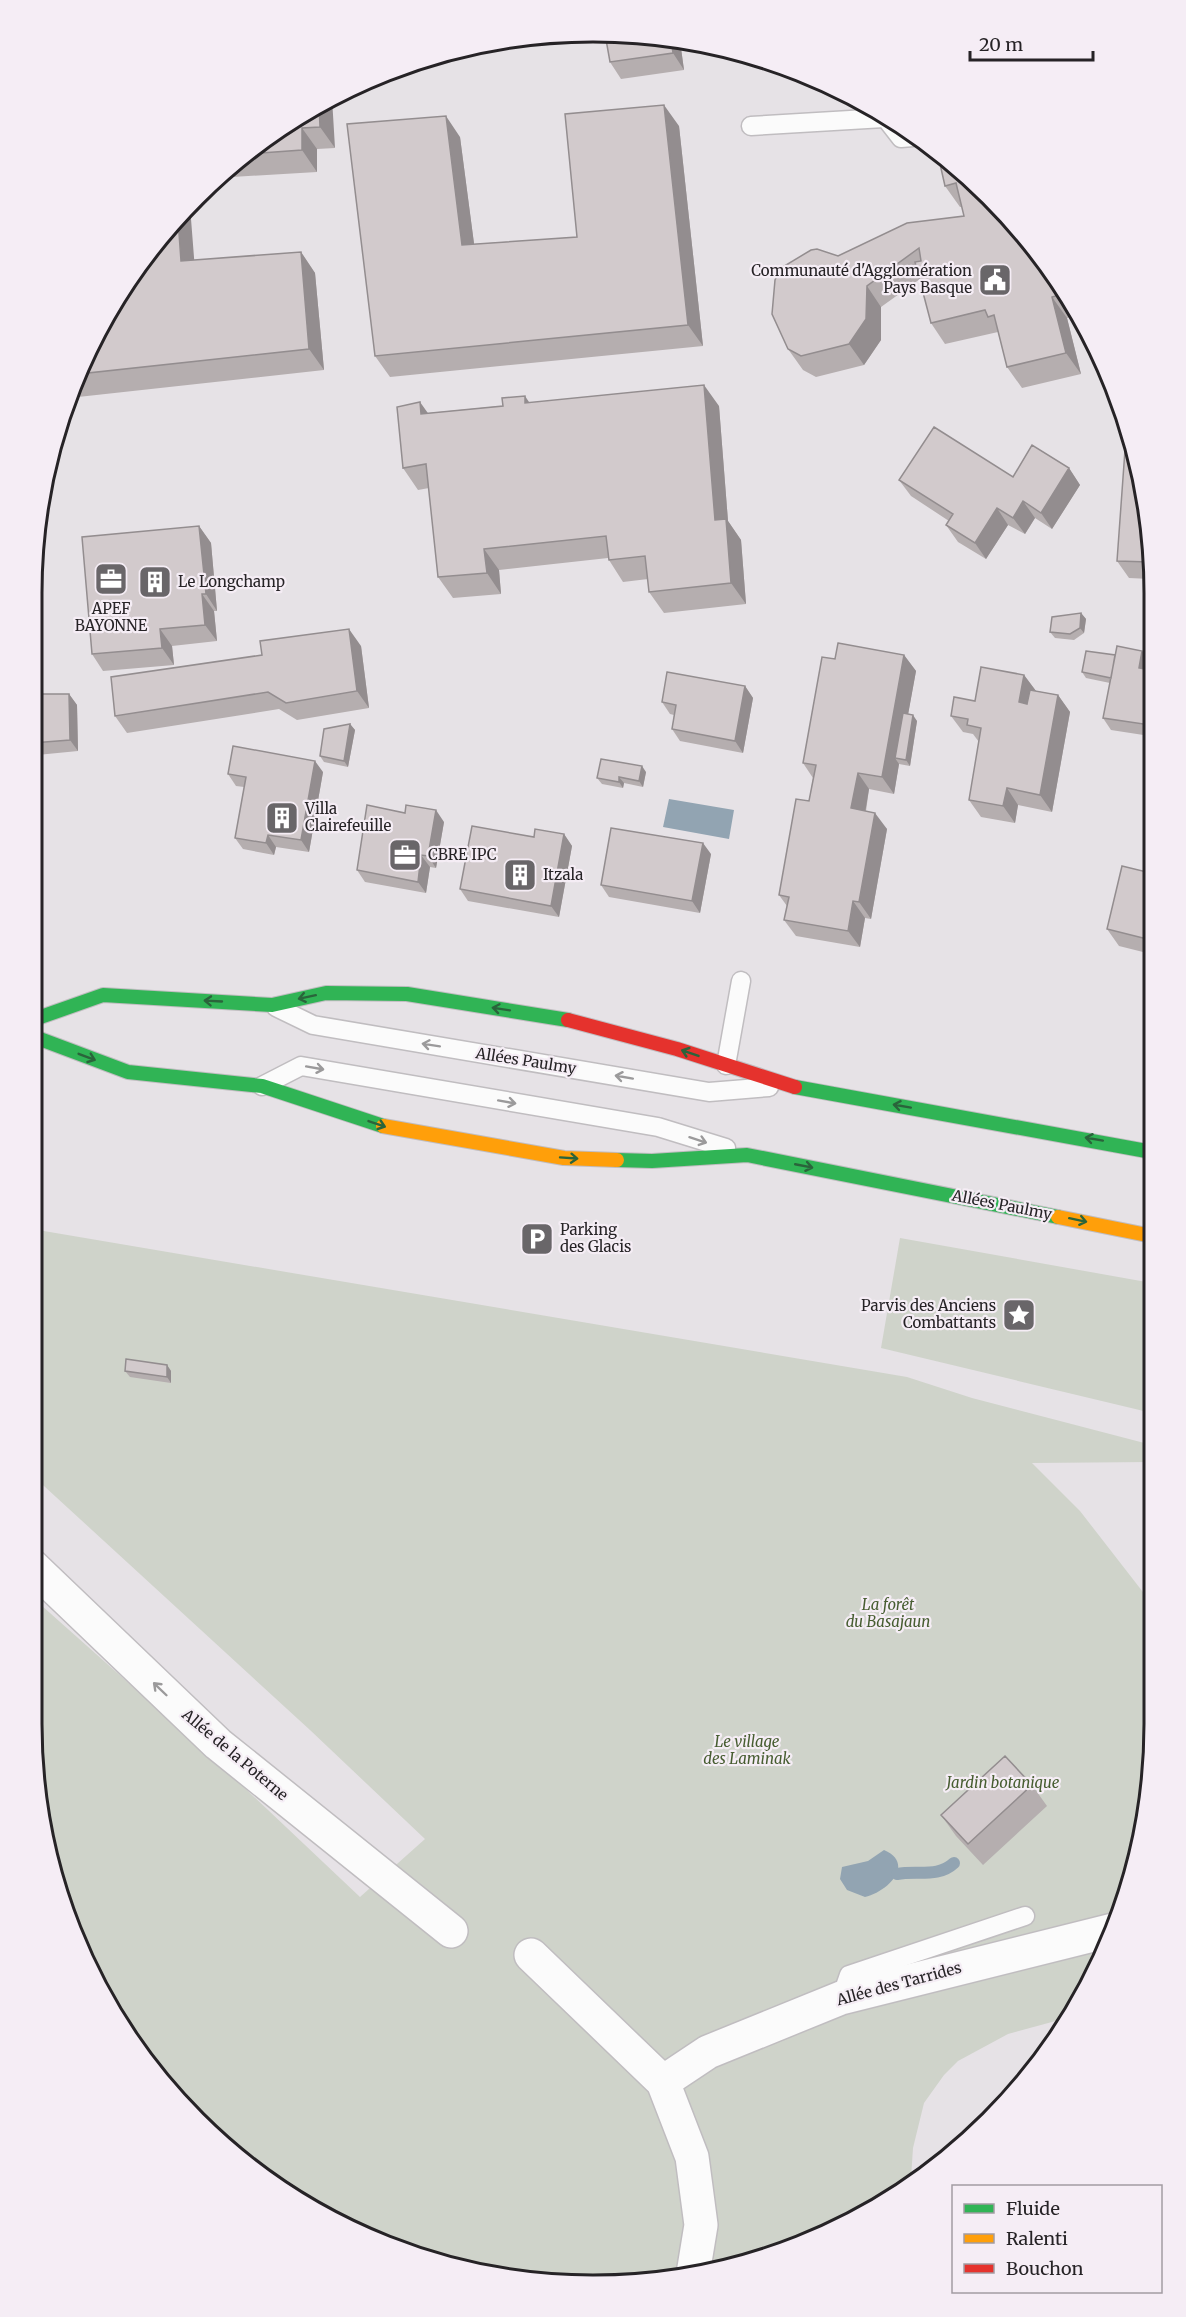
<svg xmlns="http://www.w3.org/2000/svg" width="1186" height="2317" font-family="Merriweather,serif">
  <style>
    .green { fill: #cfd3ca }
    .water { fill: #92a4b2 }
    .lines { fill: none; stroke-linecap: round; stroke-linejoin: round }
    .stream { stroke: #92a4b2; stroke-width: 12 }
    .lane-casing { stroke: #c0bdc0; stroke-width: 21 }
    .street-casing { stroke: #c0bdc0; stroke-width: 36 }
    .fast-casing { stroke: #c0bdc0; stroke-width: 16 }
    .slow-casing { stroke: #c0bdc0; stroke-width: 16 }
    .jam-casing { stroke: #c0bdc0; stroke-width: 16 }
    .lane { stroke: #fbfbfb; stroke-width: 18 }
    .street { stroke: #fbfbfb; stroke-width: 33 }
    .fast { stroke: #30b455; stroke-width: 14 }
    .slow { stroke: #ff9f0a; stroke-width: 14 }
    .jam { stroke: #e5322d; stroke-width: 14 }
    .wall { fill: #b5aeaf }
    .shaded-wall { fill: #938d8f }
    .building { fill: #d2cacc; stroke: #938d8f; stroke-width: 1.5 }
    .oneway { stroke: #2a643b }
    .oneway2 { stroke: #9b9a9b }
    .labels { text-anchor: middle; stroke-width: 4.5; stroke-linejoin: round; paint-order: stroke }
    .poi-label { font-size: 15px; fill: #262326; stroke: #f5edf5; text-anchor: start }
    .street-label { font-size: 15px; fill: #262326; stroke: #f5edf5 }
    .park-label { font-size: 15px; font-style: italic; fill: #475d31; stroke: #f5edf5 }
    .rim { fill: none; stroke: #262326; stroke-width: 3 }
  </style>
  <rect width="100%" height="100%" fill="#e6e2e6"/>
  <!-- green -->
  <path class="green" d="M32 1229 907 1377 972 1398 1152 1445V1462L1032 1463 1080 1511 1153 1605V1760L1135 1869 1096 1973 1063 2019 1008 2034 958 2061 944 2075 924 2103 913 2148 911 2178 841 2228 739 2266 630 2284 448 2266 281 2191 148 2066 61 1905 32 1724V1597L214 1759 360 1897 425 1839 310 1730 32 1475Z
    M900 1238 1152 1283V1413L881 1348Z"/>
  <!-- water -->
  <path class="water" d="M669 799 734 810 729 839 663 827Z
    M884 1850C916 1864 887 1892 865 1897L847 1890 840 1879 842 1867 868 1861Z"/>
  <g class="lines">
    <!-- stream -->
    <path class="stream" d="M897 1874C917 1870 938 1878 954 1863"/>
    <!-- lane casing -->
    <g class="lane-casing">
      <path id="lane" d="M887 120 901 138 913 137
        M751 126 884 118
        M276 1007 313 1025 709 1092 769 1087
        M726 1065 741 981
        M262 1086 301 1066 658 1127 726 1148
        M841 1998 849 1975 1025 1916"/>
    </g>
    <!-- street casing -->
    <g class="street-casing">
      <path id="street" d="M32 1566 218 1744 451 1931
        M531 1955 663 2082 692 2157 701 2225 693 2274
        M663 2082 708 2052 841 1998 1113 1930"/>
    </g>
    <!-- fast casing -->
    <g class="fast-casing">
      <path id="fast" d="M32 1020 103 995 272 1005 326 993 407 994 568 1020
        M32 1036 128 1072 262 1086 383 1126
        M795 1087 1152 1152
        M617 1160 652 1161 747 1155 1058 1217"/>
    </g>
    <!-- slow casing -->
    <g class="slow-casing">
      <path id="slow" d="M383 1126 564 1158 617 1160
        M1058 1217 1152 1236"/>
    </g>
    <!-- jam casing -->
    <g class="jam-casing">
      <path id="jam" d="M568 1020 677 1049 795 1087"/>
    </g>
    <!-- lane -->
    <use href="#lane" class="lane"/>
    <!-- street -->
    <use href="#street" class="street"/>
    <!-- fast -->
    <use href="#fast" class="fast"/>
    <!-- slow -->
    <use href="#slow" class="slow"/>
    <!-- jam -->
    <use href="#jam" class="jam"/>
  </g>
  <!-- wall -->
  <path class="wall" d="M680 41 684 70 621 79 610 62Z
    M313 107 335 148 317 149V172L232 177 226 168Z
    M679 126 703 346 390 377 375 356 460 137 474 244 577 237Z
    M940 164 1039 251 1076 316 1067 318 1081 374 1022 388 1007 367 998 332 945 344 931 323 920 279 881 307V340L864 365 816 377 803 370 788 349 838 256 964 216 962 207H960L945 186Z
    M301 252 315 273 324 370 78 397 73 389 90 344 194 260Z
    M530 403 719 406 728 521 741 540 746 604 664 613 649 592 648 579 623 582 609 560 608 558 499 570 501 594 453 598 438 577 429 488 418 490 403 468 428 413Z
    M1069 468 1080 485 1052 529 1035 518 1025 534 1008 525 986 559 958 542 946 525 949 521 911 496 899 480 1013 477Z
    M1150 519V579L1129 578 1117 561Z
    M199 526 211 543 217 611H214L217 641 172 646 174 665 103 671 92 654Z
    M1081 613 1086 619 1084 633 1074 640 1055 638 1050 632Z
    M361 646 369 708 297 720 279 709 127 733 115 716Z
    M1142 651 1150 662 1149 670H1150V736L1111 730 1103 718 1110 683 1086 678 1082 672 1115 655Z
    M904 655 916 671 908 714 917 721 910 766 899 764 894 794 869 789 866 811 887 829 871 919 865 918 860 947 796 936 784 920 787 906 779 895 809 801 813 778 803 763 835 659Z
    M1024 675 1036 691 1058 695 1070 712 1052 812 1018 805 1015 823 981 817 969 800 979 742 973 734 963 732 951 716 975 701Z
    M745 686 753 698 743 753 680 741 672 729 674 715 670 714 662 702Z
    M69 694 77 705 78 751 37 755 32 750V743Z
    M350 724 355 730 348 767 324 762 320 756Z
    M323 772 309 852 276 847 274 855 243 849 235 838 244 787 236 786 228 774Z
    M646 772 643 787 624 783 623 788 602 784 597 778Z
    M444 822 436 868 430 867 426 893 365 882 357 870Z
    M564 834 572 846 559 917 468 901 460 889 534 837Z
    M711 854 700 913 609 897 601 885Z
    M1151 873V954L1119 946 1107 929Z
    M167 1365 171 1371V1383L130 1377 125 1371Z
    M1032 1785 1047 1806 983 1865 956 1836 941 1815Z"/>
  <!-- shaded-wall -->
  <path class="shaded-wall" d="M671 39 680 41 684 70 673 53Z
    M332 98 335 148 320 127 319 104Z
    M664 105 679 126 703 346 688 325Z
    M446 116 460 137 477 266 462 245Z
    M302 128 317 149V172L302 150Z
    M190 206 196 283 181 261 178 219Z
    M301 252 315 273 324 370 309 349Z
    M867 286 881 307V340L864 365 849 344Z
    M1052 297 1067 318 1081 374 1066 353Z
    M704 385 719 406 728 521 741 540 746 604 731 583 715 520Z
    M525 396 539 417 525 403Z
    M420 402 435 423 421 414Z
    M1069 468 1080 485 1052 529 1041 513Z
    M1023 501 1035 518 1025 534 1013 518Z
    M997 508 1008 525 986 559 975 543Z
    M199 526 211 543 217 611 206 594Z
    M484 549 499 570 501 594 487 573Z
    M202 594 214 611 217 641 205 625Z
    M1081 613 1086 619 1084 633 1080 628Z
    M160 629 172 646 174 665 162 648Z
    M349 629 361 646 369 708 357 691Z
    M1142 651 1150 662 1148 680 1139 668Z
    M904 655 916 671 900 759 895 758 899 764 894 794 882 777Z
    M1024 675 1036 691 1031 719 1019 702Z
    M745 686 753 698 743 753 735 741Z
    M69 694 77 705 78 751 70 740Z
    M1058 695 1070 712 1052 812 1040 795Z
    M913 715 917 721 910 766 906 760Z
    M350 724 355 730 348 767 344 761Z
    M315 761 323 772 309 852 301 840Z
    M642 766 646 772 643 787 639 781Z
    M858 773 869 789 863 825 851 808Z
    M619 777 624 783 623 788 619 782Z
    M1007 788 1018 805 1015 823 1003 806Z
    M436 810 444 822 436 868 428 856Z
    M875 813 887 829 871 919 859 902Z
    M564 834 572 846 559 917 551 906Z
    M268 835 276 847 274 855 266 843Z
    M703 843 711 854 700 913 692 901Z
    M421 855 430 867 426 893 418 882Z
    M853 901 865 918 860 947 848 931Z
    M167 1365 171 1371V1383L167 1377Z"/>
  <!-- building -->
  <path class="building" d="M630 33 671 39 673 53 610 62 605 34Z
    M319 104 320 127 302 128V150L247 154 313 107Z
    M664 105 688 325 375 356 347 124 446 116 462 245 577 237 565 114Z
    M949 161 963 171 1039 251 1063 294 1052 297 1066 353 1007 367 994 315 988 317 985 310 931 323 915 262 921 261 919 248 867 286 866 319 849 344 801 356 788 349 772 314 775 280 781 268 811 250 817 249 838 256 907 223 964 216 956 183 945 186 940 164Z
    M178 219 181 261 301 252 309 349 78 374 90 344 148 251Z
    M704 385 715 520 726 519 731 583 649 592 645 556 609 560 606 536 484 549 487 573 438 577 426 464 403 468 397 407 420 402 421 414 503 406 502 398 525 396V403Z
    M934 427 1013 477 1032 445 1069 468 1041 513 1023 501 1013 518 997 508 975 543 946 525 953 514 899 480Z
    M1125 450H1131L1150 519V562L1117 561Z
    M199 526 206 594H202L205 625 160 629 162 648 92 654 82 537Z
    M1081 613 1080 628 1070 634 1050 632 1052 617Z
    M349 629 357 691 286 703 268 692 115 716 111 677 262 655 260 641Z
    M838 643 904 655 882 777 858 773 851 808 875 813 859 902 853 901 848 931 784 920 789 897 779 895 796 799 809 801 816 765 803 763 822 657 835 659Z
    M1117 646 1142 651 1139 668 1150 670V725L1103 718Z
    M1086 651 1115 655 1111 678 1082 672Z
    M981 667 1024 675 1019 702 1027 704 1030 690 1058 695 1040 795 1007 788 1003 806 969 800 981 728 967 725 968 719 951 716 954 697 975 701Z
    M667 672 745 686 735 741 672 729 676 705 662 702Z
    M33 694H69L70 740 32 743Z
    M903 713 913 715 906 760 895 758Z
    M350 724 344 761 320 756 324 729Z
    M233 746 315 761 301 840 268 835 266 843 235 838 246 777 228 774Z
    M601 759 642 766 639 781 619 777V782L597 778Z
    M367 805 405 813 406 805 436 810 428 856 421 855 418 882 357 870Z
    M472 826 534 837 535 829 564 834 551 906 460 889Z
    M611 828 703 843 692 901 601 885Z
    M1122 866 1151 873V940L1107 929Z
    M126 1359 167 1365V1377L125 1371Z
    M1005 1756 1032 1785 968 1844 941 1815Z"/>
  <!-- one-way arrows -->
  <defs><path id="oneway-shaft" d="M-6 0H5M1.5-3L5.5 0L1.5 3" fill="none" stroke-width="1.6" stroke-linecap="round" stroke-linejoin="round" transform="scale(1.5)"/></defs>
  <g class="oneway">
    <use href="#oneway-shaft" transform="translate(307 997) rotate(168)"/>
    <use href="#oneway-shaft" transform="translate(213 1001) rotate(-177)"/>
    <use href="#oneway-shaft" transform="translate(501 1009) rotate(-171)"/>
    <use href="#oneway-shaft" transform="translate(690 1053) rotate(-161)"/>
    <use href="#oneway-shaft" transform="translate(87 1057) rotate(21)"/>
    <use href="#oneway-shaft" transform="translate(902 1106) rotate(-170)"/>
    <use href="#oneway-shaft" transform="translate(377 1124) rotate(19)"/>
    <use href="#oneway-shaft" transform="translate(1094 1139) rotate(-170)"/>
    <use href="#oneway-shaft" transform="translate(569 1158) rotate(4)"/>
    <use href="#oneway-shaft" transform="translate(804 1166) rotate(11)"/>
    <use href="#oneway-shaft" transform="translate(1078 1220) rotate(12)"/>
  </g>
  <g class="oneway2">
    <use href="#oneway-shaft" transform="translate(431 1045) rotate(-171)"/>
    <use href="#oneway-shaft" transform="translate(315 1068) rotate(10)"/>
    <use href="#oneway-shaft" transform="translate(624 1077) rotate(-170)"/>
    <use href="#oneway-shaft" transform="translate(507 1102) rotate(10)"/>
    <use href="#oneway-shaft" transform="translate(698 1140) rotate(18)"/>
    <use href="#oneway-shaft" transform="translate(160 1689) rotate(-136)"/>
  </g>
  <!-- icons -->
  <defs>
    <g id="civic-square" transform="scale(1.725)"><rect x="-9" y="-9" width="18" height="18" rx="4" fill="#696669" stroke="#f5edf5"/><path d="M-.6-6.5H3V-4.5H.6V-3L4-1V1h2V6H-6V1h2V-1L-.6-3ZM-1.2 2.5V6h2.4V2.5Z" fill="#fff"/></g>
    <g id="office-square" transform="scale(1.725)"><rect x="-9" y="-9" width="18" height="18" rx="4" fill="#696669" stroke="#f5edf5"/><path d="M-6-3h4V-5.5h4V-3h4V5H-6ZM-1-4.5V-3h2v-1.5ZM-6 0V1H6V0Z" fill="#fff"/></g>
    <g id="building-square" transform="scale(1.725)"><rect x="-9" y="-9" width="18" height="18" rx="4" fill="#696669" stroke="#f5edf5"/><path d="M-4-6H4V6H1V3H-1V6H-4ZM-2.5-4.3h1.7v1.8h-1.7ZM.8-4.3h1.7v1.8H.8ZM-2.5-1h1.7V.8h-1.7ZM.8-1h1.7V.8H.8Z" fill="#fff"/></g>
    <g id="parking-square" transform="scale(1.725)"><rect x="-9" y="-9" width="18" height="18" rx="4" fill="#696669" stroke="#f5edf5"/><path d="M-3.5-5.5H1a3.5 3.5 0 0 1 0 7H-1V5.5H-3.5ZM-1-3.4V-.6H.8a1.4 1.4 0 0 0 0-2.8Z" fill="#fff"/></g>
    <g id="sight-square" transform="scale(1.725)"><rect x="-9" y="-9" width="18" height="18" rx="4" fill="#696669" stroke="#f5edf5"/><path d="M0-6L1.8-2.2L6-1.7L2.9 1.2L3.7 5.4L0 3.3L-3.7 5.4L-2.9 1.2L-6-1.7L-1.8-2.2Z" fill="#fff"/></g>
  </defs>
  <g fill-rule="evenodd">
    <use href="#civic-square" x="995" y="280"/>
    <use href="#office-square" x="111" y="579"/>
    <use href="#building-square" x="155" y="582"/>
    <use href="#building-square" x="282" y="818"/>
    <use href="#office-square" x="405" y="855"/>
    <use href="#building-square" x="520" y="875"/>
    <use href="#parking-square" x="537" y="1239"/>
    <use href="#sight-square" x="1019" y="1315"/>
  </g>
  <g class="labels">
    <!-- poi labels -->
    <g class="poi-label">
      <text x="972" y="276" text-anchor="end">Communauté d'Agglomération<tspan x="972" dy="17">Pays Basque</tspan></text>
      <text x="178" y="587">Le Longchamp</text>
      <text x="111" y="614" text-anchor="middle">APEF<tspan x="111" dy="17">BAYONNE</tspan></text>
      <text x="305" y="814">Villa<tspan x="305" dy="17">Clairefeuille</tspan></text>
      <text x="428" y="860">CBRE IPC</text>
      <text x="543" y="880">Itzala</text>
      <text x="560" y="1235">Parking<tspan x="560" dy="17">des Glacis</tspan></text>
      <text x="996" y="1311" text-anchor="end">Parvis des Anciens<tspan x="996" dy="17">Combattants</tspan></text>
    </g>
    <!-- street labels -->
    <g class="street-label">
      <text transform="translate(526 1061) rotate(9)" y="5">Allées Paulmy</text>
      <text transform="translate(1002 1205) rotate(11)" y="5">Allées Paulmy</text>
      <text transform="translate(235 1755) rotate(40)" y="5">Allée de la Poterne</text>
      <text transform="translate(899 1984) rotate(-15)" y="5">Allée des Tarrides</text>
    </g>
    <!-- park labels -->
    <g class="park-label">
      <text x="888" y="1610">La forêt<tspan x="888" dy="17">du Basajaun</tspan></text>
      <text x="747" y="1747">Le village<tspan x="747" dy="17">des Laminak</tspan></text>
      <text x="1003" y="1788">Jardin botanique</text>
    </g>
  </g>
  <!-- crop -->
  <path d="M0 0H1186V2317H0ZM593 42H593A551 551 0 0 1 1144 593V1724A551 551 0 0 1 593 2275H593A551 551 0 0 1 42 1724V593A551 551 0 0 1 593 42Z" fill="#f5edf5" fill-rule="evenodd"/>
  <path class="rim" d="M593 42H593A551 551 0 0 1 1144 593V1724A551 551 0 0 1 593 2275H593A551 551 0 0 1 42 1724V593A551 551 0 0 1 593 42Z"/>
  <!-- legend -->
  <rect x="952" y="2185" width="210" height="108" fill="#f5edf5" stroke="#a29ca2" stroke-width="1.5"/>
  <rect x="964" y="2204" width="30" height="9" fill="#30b455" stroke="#a29ca2" stroke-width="1.5"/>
  <text x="1006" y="2215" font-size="18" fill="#262326">Fluide</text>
  <rect x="964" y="2234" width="30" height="9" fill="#ff9f0a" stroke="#a29ca2" stroke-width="1.5"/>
  <text x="1006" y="2245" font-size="18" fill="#262326">Ralenti</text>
  <rect x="964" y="2264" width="30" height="9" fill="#e5322d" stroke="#a29ca2" stroke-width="1.5"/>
  <text x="1006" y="2275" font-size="18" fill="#262326">Bouchon</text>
  <!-- scale -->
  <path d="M970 51v9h123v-9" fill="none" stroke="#262326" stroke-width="3"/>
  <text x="979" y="51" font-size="18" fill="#262326" stroke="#f5edf5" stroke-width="4.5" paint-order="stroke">20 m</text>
</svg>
